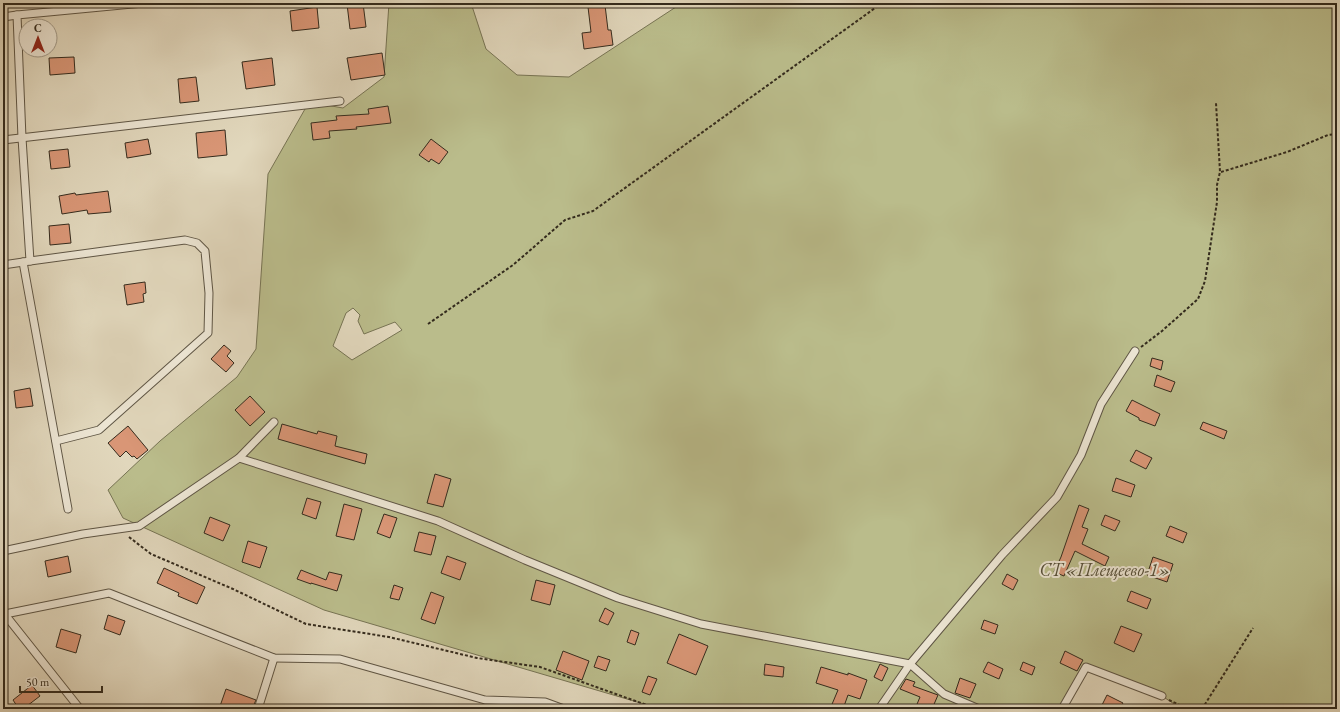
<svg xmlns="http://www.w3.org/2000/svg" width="1340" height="712" font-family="'EB Garamond',serif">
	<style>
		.green { fill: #babc8b; stroke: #777454; fill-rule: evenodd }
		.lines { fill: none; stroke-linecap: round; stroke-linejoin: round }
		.stream { stroke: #707f7b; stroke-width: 3.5 }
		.building { fill: #d99676; stroke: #342b1d }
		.lane-casing { stroke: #5f5645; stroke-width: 9 }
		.path { stroke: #342b1d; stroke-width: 2; stroke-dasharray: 3 2; stroke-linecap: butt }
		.lane { stroke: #ece5d3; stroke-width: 7 }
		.labels { text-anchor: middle; stroke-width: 4; stroke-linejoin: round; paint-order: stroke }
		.park-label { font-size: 18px; font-style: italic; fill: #564f38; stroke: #ece5d3 }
	</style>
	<rect width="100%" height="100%" fill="#e1d7bc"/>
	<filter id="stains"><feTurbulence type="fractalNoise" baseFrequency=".005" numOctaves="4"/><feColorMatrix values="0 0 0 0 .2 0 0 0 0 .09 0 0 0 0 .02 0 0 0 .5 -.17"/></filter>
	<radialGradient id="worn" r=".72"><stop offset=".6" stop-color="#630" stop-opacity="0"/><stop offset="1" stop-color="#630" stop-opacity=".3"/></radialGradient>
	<path class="green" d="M 389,3 L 471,3 L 486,49 L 517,75 L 569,77 L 682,3 L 1337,3 L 1337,709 L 1182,709 L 1162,696 L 1086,667 L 1062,709 L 661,709 L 324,610 L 123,518 L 108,490 L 160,441 L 237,377 L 256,349 L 268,174 L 309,102 L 343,108 L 384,77 ZM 353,308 L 360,315 L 358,321 L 364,334 L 395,322 L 402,330 L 352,360 L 333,346 L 346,313 Z"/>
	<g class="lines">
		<polyline class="stream" points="3,3 5,3"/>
	</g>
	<g class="building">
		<polygon points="352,3 363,3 366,27 350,29 347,4"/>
		<polygon points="605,5 608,30 611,30 613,45 584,49 582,33 591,32 588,7"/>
		<polygon points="317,7 319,28 292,31 290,11"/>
		<polygon points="382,53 385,75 351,80 347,58"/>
		<polygon points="74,57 75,73 50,75 49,58"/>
		<polygon points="272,58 275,85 246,89 242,62"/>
		<polygon points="196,77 199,101 180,103 178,79"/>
		<polygon points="388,106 391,123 356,127 357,129 329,131 330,138 313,140 311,123 337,120 336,116 369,114 368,109"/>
		<polygon points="225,130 227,155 198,158 196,133"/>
		<polygon points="148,139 151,154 127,158 125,143"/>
		<polygon points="431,139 448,152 439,164 431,159 429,162 419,155"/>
		<polygon points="68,149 70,167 51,169 49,151"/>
		<polygon points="108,191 111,212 88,214 87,210 62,214 59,196 75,193 76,195"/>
		<polygon points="69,224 71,243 50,245 49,226"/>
		<polygon points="145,282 146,293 143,294 144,302 127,305 124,285"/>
		<polygon points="224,345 231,351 227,356 234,363 226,372 211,359"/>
		<polygon points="1152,358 1163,361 1161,370 1150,366"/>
		<polygon points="1157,375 1175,382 1171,392 1154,386"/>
		<polygon points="30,388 33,406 16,408 14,391"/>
		<polygon points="250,396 265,412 250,426 235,410"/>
		<polygon points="1132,400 1160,414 1155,426 1139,420 1139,418 1126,411"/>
		<polygon points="1203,422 1227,431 1224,439 1200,429"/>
		<polygon points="282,424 317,434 318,431 337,436 335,446 367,454 365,464 278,439"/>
		<polygon points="128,426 148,450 137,459 134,456 132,457 126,451 120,457 108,443"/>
		<polygon points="1136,450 1152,458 1146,469 1130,461"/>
		<polygon points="435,474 451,479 443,507 427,503"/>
		<polygon points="1116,478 1135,485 1131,497 1112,491"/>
		<polygon points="307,498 321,502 316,519 302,514"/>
		<polygon points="344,504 362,509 354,540 336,536"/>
		<polygon points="1079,505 1089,509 1082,527 1088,529 1082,544 1109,557 1105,566 1075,551 1064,576 1054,572 1061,557"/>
		<polygon points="384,514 397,518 390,538 377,533"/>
		<polygon points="1105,515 1120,521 1115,531 1101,525"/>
		<polygon points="210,517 230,525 223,541 204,533"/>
		<polygon points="1170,526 1187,533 1183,543 1166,536"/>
		<polygon points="419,532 436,536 431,555 414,551"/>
		<polygon points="248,541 267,547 260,568 242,562"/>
		<polygon points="68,556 71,572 48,577 45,561"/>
		<polygon points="447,556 466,563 460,580 441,573"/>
		<polygon points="1153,557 1173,564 1167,582 1147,575"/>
		<polygon points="164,568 205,587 197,604 178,596 179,593 157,583"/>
		<polygon points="301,570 326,580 329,572 342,575 337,591 311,583 311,584 297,579"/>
		<polygon points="1007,574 1018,580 1013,590 1002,584"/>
		<polygon points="536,580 555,585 550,605 531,600"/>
		<polygon points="394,585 403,588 399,600 390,598"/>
		<polygon points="1131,591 1151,599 1147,609 1127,601"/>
		<polygon points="431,592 444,597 435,624 421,619"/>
		<polygon points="605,608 614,613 608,625 599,621"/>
		<polygon points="108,615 125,621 120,635 104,629"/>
		<polygon points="984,620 998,625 995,634 981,629"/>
		<polygon points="1121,626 1142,634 1134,652 1114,643"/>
		<polygon points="61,629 81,635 76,653 56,647"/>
		<polygon points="631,630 639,633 635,645 627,642"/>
		<polygon points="679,634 708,646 696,675 667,663"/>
		<polygon points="563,651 589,661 582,680 556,670"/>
		<polygon points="1065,651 1083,660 1077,671 1060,663"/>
		<polygon points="598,656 610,660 606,671 594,667"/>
		<polygon points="988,662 1003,669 999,679 983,672"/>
		<polygon points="1023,662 1035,667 1032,675 1020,670"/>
		<polygon points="765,664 784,667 783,677 764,675"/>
		<polygon points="880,664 888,668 882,681 874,677"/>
		<polygon points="821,667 848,675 848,673 867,680 860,699 848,695 843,709 830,709 838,690 816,683"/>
		<polygon points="648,676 657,679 650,695 642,692"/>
		<polygon points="960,678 976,684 970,698 955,693"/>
		<polygon points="906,679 915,682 913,686 938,695 932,709 915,709 920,697 900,689"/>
		<polygon points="32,685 40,696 23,709 19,709 13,700"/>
		<polygon points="226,689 256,700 252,709 219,709"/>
		<polygon points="1107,695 1123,703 1119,709 1110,709 1102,705"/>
	</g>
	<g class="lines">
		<g class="lane-casing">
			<g id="lane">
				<polyline points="3,17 17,15"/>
				<polyline points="3,140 340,101"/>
				<polyline points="30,261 185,240 197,243 205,251 209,293 208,333 99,430 56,441"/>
				<polyline points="23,262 68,509"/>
				<polyline points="3,265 30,261 22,138 17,15 143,3"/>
				<polyline points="239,458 438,521 525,560 618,598 701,624 910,664 944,694 979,709"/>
				<polyline points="3,551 83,534 139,526 239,458 274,422"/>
				<polyline points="3,612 80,709"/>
				<polyline points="5,614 109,593 274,658 340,659 485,700 545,702 564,709"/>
				<polyline points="258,709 274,658"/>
				<polyline points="879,709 910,664 1002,555 1057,497 1081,455 1101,404 1135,351"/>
				<polyline points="1062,709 1086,667 1162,696"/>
			</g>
		</g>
		<g class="path">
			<polyline points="1221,172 1287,152 1328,135 1337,134"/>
			<polyline points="428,324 513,265 565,220 593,211 882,3"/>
			<polyline points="1141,347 1162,331 1198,299 1205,281 1217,202 1217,185 1220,172 1216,103"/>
			<polyline points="129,537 151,554 233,589 306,624 389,637 477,658 540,667 658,709"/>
			<polyline points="1169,700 1188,709"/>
			<polyline points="1202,709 1253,628"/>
		</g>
		<use href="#lane" class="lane"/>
	</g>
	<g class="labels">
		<g class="park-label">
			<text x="1105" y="576">СТ «Плещеево-1»</text>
		</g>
	</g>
	<rect width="1340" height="712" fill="none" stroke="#e1d7bc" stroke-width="16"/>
	<rect x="4" y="4" width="1332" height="704" fill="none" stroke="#342b1d" stroke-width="2"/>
	<rect x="8" y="8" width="1324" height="696" fill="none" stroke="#342b1d"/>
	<g transform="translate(38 38)"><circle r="19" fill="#ece5d3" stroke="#a29b8a"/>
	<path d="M0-3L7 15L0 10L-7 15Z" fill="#8f2418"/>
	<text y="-6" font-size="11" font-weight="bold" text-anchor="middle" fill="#342b1d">С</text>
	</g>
	<path d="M20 686v6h82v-6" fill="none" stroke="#342b1d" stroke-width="2"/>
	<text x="26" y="686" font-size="12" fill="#342b1d" stroke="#ece5d3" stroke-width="3" paint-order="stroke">50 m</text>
	<rect width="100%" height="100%" filter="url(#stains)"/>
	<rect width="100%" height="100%" fill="url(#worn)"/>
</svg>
